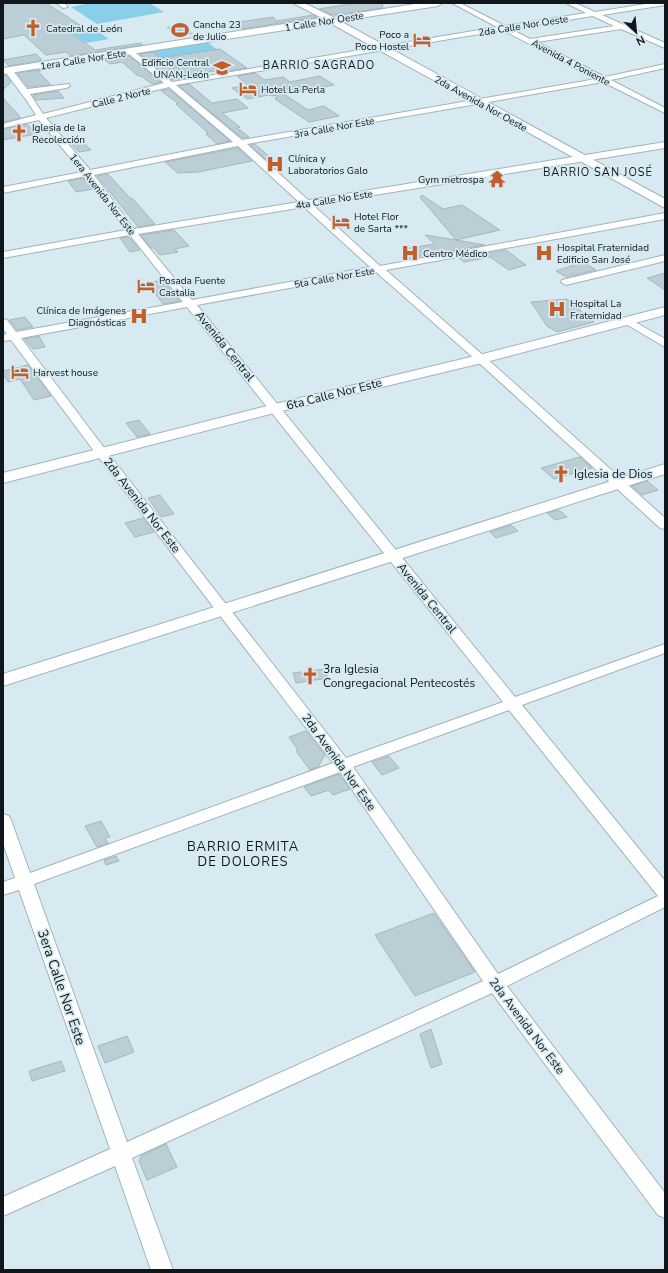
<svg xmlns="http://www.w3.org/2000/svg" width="668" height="1273" font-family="'Nunito Sans',sans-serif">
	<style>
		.green { fill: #89cfe9 }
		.building { fill: #bbcdd5; stroke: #a5b7be }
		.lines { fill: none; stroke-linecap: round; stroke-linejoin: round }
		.minor-casing { stroke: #a1b3ba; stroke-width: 2 }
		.tertiary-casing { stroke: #a1b3ba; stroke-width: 2 }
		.minor { fill: #fff; fill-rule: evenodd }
		.tertiary { fill: #fff; fill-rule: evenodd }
		.labels { text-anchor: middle; stroke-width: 3.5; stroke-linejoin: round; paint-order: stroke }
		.far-street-label { font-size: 10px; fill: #101619; stroke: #d7eaf2 }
		.far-poi-label { font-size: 10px; fill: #101619; stroke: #d7eaf2; text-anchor: start }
		.far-neighbourhood-label { font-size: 11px; letter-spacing: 1px; fill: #101619; stroke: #d7eaf2 }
		.street-label { font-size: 12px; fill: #101619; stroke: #d7eaf2 }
		.poi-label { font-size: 12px; fill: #101619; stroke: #d7eaf2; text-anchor: start }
		.neighbourhood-label { font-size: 13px; letter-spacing: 1px; fill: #101619; stroke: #d7eaf2 }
		.near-street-label { font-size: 14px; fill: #101619; stroke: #d7eaf2 }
	</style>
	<rect width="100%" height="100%" fill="#d7eaf2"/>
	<g class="green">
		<polygon points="90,3 149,3 164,12 97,24 71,7"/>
		<polygon points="181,25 193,34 178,36 166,27"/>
		<polygon points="92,28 109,39 86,43 70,32"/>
		<polygon points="207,42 218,50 147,60 139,53"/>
	</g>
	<g class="building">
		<polygon points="3,3 46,3 80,25 63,28 95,50 141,43 143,45 71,56 66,52 46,55 24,35 3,39"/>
		<polygon points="355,3 382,3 383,8 333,15 319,9"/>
		<polygon points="313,15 317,17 243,29 236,24 241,23 240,22 273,17 277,21"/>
		<polygon points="220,49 247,68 229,71 227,69 190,75 193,77 172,80 140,54 153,52 160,58"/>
		<polygon points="36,54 42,60 9,66 3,60"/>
		<polygon points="129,56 161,82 152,84 141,76 138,76 122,62 110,64 105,60"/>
		<polygon points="41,70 42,71 38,71 51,85 28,87 17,73"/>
		<polygon points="255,73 265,80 283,77 290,82 320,76 334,85 284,94 308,110 324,106 339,116 309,122 275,99 278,95 272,96 269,95 247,99 232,88 248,85 237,76"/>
		<polygon points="3,75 6,75 11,82 3,90"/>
		<polygon points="189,84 212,103 237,99 248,108 222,113 240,127 237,128 249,137 242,138 179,86"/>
		<polygon points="169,89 230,141 217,144 206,134 208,133 176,104 178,103 161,91"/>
		<polygon points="58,91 64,98 36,100 33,95"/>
		<polygon points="3,98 16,112 21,118 3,122"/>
		<polygon points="27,124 37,134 3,140 3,129"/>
		<polygon points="79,138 91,150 79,152 67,140"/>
		<polygon points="255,144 271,158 265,159 250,145"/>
		<polygon points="238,148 252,161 198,172 178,173 165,162"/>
		<polygon points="108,174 130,198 132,198 155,224 138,227 97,176"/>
		<polygon points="84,178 93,189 76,192 68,181"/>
		<polygon points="422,195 443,209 462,205 500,230 456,240 485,245 404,259 403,249 435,244 425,235 456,240 420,197"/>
		<polygon points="174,230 189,246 175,249 178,252 160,255 154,248 151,248 141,235"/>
		<polygon points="129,237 140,250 130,252 120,238"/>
		<polygon points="506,250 526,265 509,270 490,257 464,262 459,258"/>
		<polygon points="583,262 596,270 566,277 556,271"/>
		<polygon points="665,273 665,290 647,278"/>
		<polygon points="163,280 179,300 180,301 163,304 147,283"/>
		<polygon points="567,299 594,322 557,332 547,326 531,302"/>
		<polygon points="25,317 33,327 17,330 9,320"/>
		<polygon points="39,336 45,347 33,349 24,339"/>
		<polygon points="28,365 51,396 34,400 20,379 8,382 3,374 3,371"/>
		<polygon points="139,420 150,434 137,437 126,423"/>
		<polygon points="580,457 592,468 554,479 541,468"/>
		<polygon points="647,481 658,490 642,495 632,486"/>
		<polygon points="160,495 174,514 161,517 148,498"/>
		<polygon points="559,510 567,517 555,520 547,513"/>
		<polygon points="143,518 154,532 135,537 125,523"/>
		<polygon points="511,525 518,531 496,538 490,532"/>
		<polygon points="325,669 328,678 296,683 293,673"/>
		<polygon points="306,731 325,755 318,767 310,770 296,751 298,750 289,737"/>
		<polygon points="389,756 399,768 382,775 372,762"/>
		<polygon points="339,774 350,789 333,795 329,790 311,796 304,787"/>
		<polygon points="101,821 110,837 105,838 108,843 97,847 85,826"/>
		<polygon points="116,856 119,861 106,865 104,860"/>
		<polygon points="434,913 475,972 415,996 375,935"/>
		<polygon points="431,1029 442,1064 431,1068 420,1034"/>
		<polygon points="127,1036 134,1052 105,1063 98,1046"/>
		<polygon points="61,1061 65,1071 32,1081 29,1071"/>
		<polygon points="166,1144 177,1167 147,1180 139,1161 141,1156"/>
	</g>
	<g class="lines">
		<g class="minor-casing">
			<g id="minor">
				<polygon points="56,3 64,3 68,7 63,8"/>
				<path d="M 452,3 L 460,3 L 505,26 L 586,13 L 566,3 L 575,3 L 595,12 L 652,3 L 665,3 L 665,5 L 602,15 L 665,43 L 665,48 L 621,29 L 537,42 L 605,77 L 665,64 L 665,68 L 611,80 L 665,108 L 665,113 L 603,82 L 247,144 L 308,200 L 665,142 L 665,148 L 313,205 L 380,266 L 665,213 L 665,219 L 386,270 L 485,357 L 665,518 L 665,529 L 660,528 L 477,361 L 376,272 L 197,305 L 515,697 L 665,644 L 665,653 L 522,705 L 665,881 L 665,907 L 507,986 L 665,1193 L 665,1218 L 658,1215 L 492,993 L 132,1158 L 173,1270 L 151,1270 L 115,1166 L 3,1216 L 3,1197 L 110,1149 L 19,890 L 3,895 L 3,882 L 15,878 L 3,843 L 3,814 L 9,816 L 11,820 L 30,873 L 333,763 L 100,459 L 11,340 L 3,341 L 3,335 L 7,334 L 3,329 L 3,319 L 7,320 L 16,332 L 183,302 L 130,235 L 3,258 L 3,252 L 126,230 L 86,176 L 3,193 L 3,187 L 82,172 L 39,120 L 3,128 L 3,124 L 36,115 L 27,101 L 4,70 L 8,68 L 11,68 L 27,89 L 69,84 L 70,86 L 66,88 L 30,94 L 43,114 L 164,83 L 129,54 L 129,50 L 132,50 L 172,82 L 497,27 ZM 593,16 L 614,26 L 530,39 L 511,29 ZM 503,30 L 596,79 L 242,140 L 176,85 ZM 169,87 L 233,142 L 90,170 L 46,118 ZM 238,146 L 299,202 L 134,229 L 94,175 ZM 304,207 L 370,267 L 192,300 L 138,234 ZM 187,307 L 503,702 L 346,758 L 108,453 L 21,338 ZM 509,710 L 658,896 L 498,974 L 353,767 ZM 340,772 L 483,981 L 127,1142 L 34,884 Z"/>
				<polygon points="665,255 665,261 566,285 561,282 562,280"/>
				<polygon points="628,318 665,339 665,347 624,323 623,321"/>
			</g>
		</g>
		<g class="tertiary-casing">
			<g id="tertiary">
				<polygon points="293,3 304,3 333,17 421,3 442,3 438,6 340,21 665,199 665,208 330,23 3,74 3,68 322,18"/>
				<polygon points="665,307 665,315 486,362 278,412 3,483 3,473 275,404 479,355"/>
				<polygon points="665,464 665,474 3,686 3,674"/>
			</g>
		</g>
		<use href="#minor" class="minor"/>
		<use href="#tertiary" class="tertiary"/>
	</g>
	<defs>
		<g id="church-bare" transform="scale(1.38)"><path d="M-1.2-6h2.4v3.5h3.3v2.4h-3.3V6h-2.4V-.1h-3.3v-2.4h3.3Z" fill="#c35d2c" stroke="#d7eaf2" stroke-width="2.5" paint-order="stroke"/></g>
		<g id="stadium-bare" transform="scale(1.38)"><path d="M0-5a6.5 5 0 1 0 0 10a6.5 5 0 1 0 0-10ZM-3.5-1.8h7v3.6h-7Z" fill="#c35d2c" stroke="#d7eaf2" stroke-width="2.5" paint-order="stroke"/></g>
		<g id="hotel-bare" transform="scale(1.38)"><path d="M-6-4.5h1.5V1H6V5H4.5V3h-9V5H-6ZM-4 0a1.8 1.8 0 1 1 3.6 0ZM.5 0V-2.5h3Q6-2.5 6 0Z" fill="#c35d2c" stroke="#d7eaf2" stroke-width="2.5" paint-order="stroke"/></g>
		<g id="university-bare" transform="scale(1.38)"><path d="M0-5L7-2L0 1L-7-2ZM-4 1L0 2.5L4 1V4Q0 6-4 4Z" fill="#c35d2c" stroke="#d7eaf2" stroke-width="2.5" paint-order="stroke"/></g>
		<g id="hospital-bare" transform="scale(1.38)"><path d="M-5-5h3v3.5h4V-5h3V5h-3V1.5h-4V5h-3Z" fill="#c35d2c" stroke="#d7eaf2" stroke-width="2.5" paint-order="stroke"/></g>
		<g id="temple-bare" transform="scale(1.38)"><path d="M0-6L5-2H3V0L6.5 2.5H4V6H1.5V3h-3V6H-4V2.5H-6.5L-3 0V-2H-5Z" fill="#c35d2c" stroke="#d7eaf2" stroke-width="2.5" paint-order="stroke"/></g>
	</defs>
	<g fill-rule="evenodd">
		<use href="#church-bare" x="33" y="28"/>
		<use href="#stadium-bare" x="180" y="30"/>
		<use href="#hotel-bare" x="422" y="40"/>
		<use href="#university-bare" x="222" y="68"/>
		<use href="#hotel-bare" x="248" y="89"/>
		<use href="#church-bare" x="19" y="133"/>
		<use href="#hospital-bare" x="275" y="164"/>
		<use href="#temple-bare" x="497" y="179"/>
		<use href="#hotel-bare" x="341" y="222"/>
		<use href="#hospital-bare" x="410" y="253"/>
		<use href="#hospital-bare" x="544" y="253"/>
		<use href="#hotel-bare" x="146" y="286"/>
		<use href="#hospital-bare" x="557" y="309"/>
		<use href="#hospital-bare" x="139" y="316"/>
		<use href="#hotel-bare" x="20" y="372"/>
		<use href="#church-bare" x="561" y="474"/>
		<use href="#church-bare" x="310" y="676"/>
	</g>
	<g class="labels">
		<g class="far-street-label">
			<text transform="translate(324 21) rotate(-9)" y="4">1 Calle Nor Oeste</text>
			<text transform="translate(523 25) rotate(-9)" y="4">2da Calle Nor Oeste</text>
			<text transform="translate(83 59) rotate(-9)" y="4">1era Calle Nor Este</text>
			<text transform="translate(571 62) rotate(28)" y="4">Avenida 4 Poniente</text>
			<text transform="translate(121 97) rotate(-14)" y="4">Calle 2 Norte</text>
			<text transform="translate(481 103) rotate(29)" y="4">2da Avenida Nor Oeste</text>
			<text transform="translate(334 127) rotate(-10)" y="4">3ra Calle Nor Este</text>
			<text transform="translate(103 194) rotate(52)" y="4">1era Avenida Nor Este</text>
			<text transform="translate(334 199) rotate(-9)" y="4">4ta Calle No Este</text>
			<text transform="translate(334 277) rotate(-10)" y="4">5ta Calle Nor Este</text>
		</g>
		<g class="far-poi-label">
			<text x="193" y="28">Cancha 23<tspan x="193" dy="12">de Julio</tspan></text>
			<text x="46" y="32">Catedral de León</text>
			<text x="409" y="38" text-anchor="end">Poco a<tspan x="409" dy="12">Poco Hostel</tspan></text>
			<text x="209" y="66" text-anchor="end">Edificio Central<tspan x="209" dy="12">UNAN-León</tspan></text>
			<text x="261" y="93">Hotel La Perla</text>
			<text x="32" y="131">Iglesia de la<tspan x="32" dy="12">Recolección</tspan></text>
			<text x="288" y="162">Clínica y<tspan x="288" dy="12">Laboratorios Galo</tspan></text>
			<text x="484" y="183" text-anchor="end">Gym metrospa</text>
			<text x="354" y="220">Hotel Flor<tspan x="354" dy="12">de Sarta ***</tspan></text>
			<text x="557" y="251">Hospital Fraternidad<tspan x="557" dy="12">Edificio San José</tspan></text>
			<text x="423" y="257">Centro Médico</text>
			<text x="159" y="284">Posada Fuente<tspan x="159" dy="12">Castalia</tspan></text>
			<text x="570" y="307">Hospital La<tspan x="570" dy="12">Fraternidad</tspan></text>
			<text x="126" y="314" text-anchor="end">Clínica de Imágenes<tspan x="126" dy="12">Diagnósticas</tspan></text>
			<text x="33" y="376">Harvest house</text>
		</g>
		<g class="far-neighbourhood-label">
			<text x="319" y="69">BARRIO SAGRADO</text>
			<text x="598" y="176">BARRIO SAN JOSÉ</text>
		</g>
		<g class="street-label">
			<text transform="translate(225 346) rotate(51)" y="4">Avenida Central</text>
			<text transform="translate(334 394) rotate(-14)" y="4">6ta Calle Nor Este</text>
			<text transform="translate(142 505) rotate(52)" y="4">2da Avenida Nor Este</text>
			<text transform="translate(427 598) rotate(51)" y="4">Avenida Central</text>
			<text transform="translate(339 762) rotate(54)" y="4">2da Avenida Nor Este</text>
			<text transform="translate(527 1026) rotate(53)" y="4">2da Avenida Nor Este</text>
		</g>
		<g class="poi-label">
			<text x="574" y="478">Iglesia de Dios</text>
			<text x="323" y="673">3ra Iglesia<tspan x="323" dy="14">Congregacional Pentecostés</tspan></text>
		</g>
		<g class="neighbourhood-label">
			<text x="243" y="851">BARRIO ERMITA<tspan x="243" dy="15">DE DOLORES</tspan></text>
		</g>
		<g class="near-street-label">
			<text transform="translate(62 987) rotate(71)" y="5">3era Calle Nor Este</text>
		</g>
	</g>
	<rect width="668" height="1273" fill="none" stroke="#101619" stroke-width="8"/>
	<g transform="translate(636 32) rotate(153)" stroke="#d7eaf2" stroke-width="3" paint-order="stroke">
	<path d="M0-3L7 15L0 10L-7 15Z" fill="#101619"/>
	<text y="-6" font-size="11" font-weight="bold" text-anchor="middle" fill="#101619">N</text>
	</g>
</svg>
